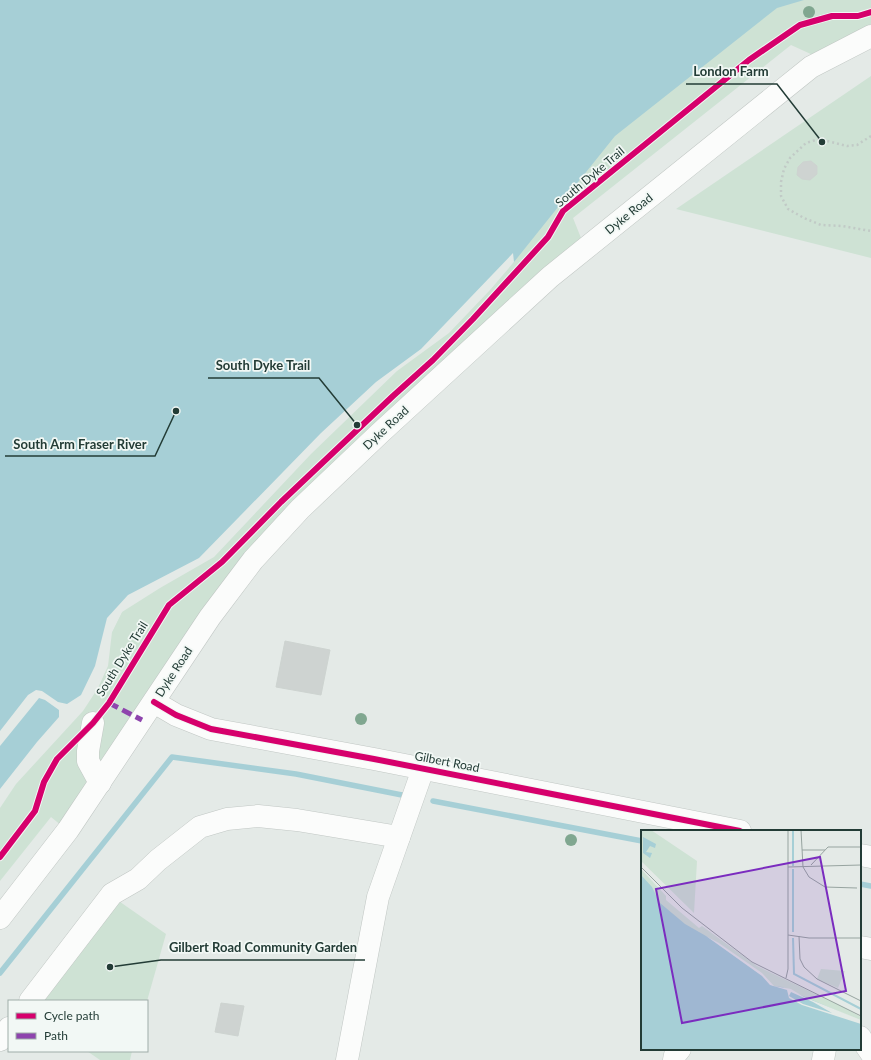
<svg xmlns="http://www.w3.org/2000/svg" width="871" height="1060" font-family="Lato,sans-serif">
	<style>
		.green { fill: #cee2d4 }
		.water { fill: #a6cfd6 }
		.pier { fill: #e4eae7 }
		.lines { fill: none; stroke-linecap: round; stroke-linejoin: round }
		.stream { stroke: #a6cfd6; stroke-width: 5.5 }
		.building { fill: #ced3d1; stroke: #cdd3d0 }
		.minor-casing { stroke: #c1c7c4; stroke-width: 23 }
		.path { stroke: #c1cac6; stroke-width: 2.5; stroke-dasharray: 2 3; stroke-linecap: butt }
		.minor { stroke: #fbfcfb; stroke-width: 22 }
		.quiet { stroke: #8e44ad; stroke-width: 5; stroke-dasharray: 10 5; stroke-linecap: butt }
		.cycleway-casing { stroke: #f2f8f5; stroke-width: 8 }
		.cycleway { stroke: #d6006c; stroke-width: 6 }
		.tree { fill: #80a790 }
		.labels { text-anchor: middle; stroke-width: 3.5; stroke-linejoin: round; paint-order: stroke }
		.street-label { font-size: 12px; fill: #233c36; stroke: #f2f8f5 }
		.inset-river { fill: none; stroke: #a6cfd6; stroke-width: 2 }
		.inset-road { fill: none; stroke: #97a4a0; stroke-width: 1 }
		.view { fill: #7b2cbf; fill-opacity: 0.15; stroke: #7b2cbf; stroke-width: 2 }
		.inset-edge { fill: none; stroke: #233c36; stroke-width: 2 }
		.leader { fill: none; stroke: #233c36; stroke-width: 1.5 }
		.callout-dot { fill: #233c36; stroke: #f2f8f5; stroke-width: 1.5 }
		.callout-label { font-size: 13px; text-anchor: middle; font-weight: bold; fill: #233c36; stroke: #f2f8f5; stroke-width: 3.5; stroke-linejoin: round; paint-order: stroke }
	</style>
	<rect width="100%" height="100%" fill="#e4eae7"/>
	<g class="green">
		<polygon points="422,0 871,0 871,24 813,55 791,45 573,218 583,243 307,488 62,826 51,817 0,881 0,806 14,782 81,695"/>
		<polygon points="871,76 871,258 676,209"/>
		<polygon points="113,897 166,934 147,1001 42,1001"/>
		<polygon points="87,1051 132,1051 130,1060 100,1060"/>
	</g>
	<polygon class="water" points="0,0 804,0 777,8 615,136 514,262 447,331 396,370 309,453 211,557 121,610 110,632 106,666 14,782 0,806"/>
	<polygon class="pier" points="513,253 514,262 490,290 449,333 397,371 311,454 214,557 160,588 122,612 112,632 108,666 98,688 83,711 16,784 0,808 0,789 37,742 59,717 59,710 45,700 39,698 0,746 0,731 28,695 36,690 42,691 58,702 67,704 81,695 95,666 107,618 128,595 199,558 321,433 376,382 421,349"/>
	<g class="lines">
		<g class="stream">
			<polyline points="433,801 642,841"/>
			<polyline points="860,884 871,886"/>
			<polyline points="0,973 172,757 296,774 402,795"/>
		</g>
	</g>
	<g class="building">
		<polygon points="811,161 817,166 817,174 810,180 802,179 797,175 798,167 803,162"/>
		<polygon points="285,641 330,650 321,695 276,687"/>
		<polygon points="221,1003 244,1006 238,1036 215,1032"/>
	</g>
	<g class="lines">
		<g class="minor-casing">
			<g id="minor">
				<polyline points="154,702 176,715 211,729 374,759 740,831"/>
				<polyline points="93,723 88,751 88,761 100,783"/>
				<polyline points="860,855 871,857"/>
				<polyline points="0,918 68,830 210,617 253,560 300,509 380,433 550,277 811,67 871,36"/>
				<polyline points="860,947 871,949"/>
				<polyline points="30,1001 112,894 138,879 158,860 200,827 227,819 258,816 297,820 399,837"/>
				<polyline points="860,1037 871,1053"/>
				<polyline points="0,1040 9,1028"/>
				<polyline points="347,1060 378,897 423,769"/>
				<polyline points="674,1060 675,1055 680,1049"/>
				<polyline points="823,1060 825,1049"/>
			</g>
		</g>
		<polyline class="path" points="871,136 857,145 847,146 819,139 806,143 790,158 784,169 781,182 781,196 788,209 804,218 821,225 842,226 871,231"/>
		<use href="#minor" class="minor"/>
		<polyline class="quiet" points="109,703 142,720"/>
		<g class="cycleway-casing">
			<g id="cycleway">
				<polyline points="154,702 176,715 211,729 374,759 740,831"/>
				<polyline points="0,857 35,811 44,782 57,759 93,723 109,703 169,605 222,562 281,502 393,396 433,360 473,319 548,237 563,211 749,60 800,25 832,16 858,16 871,12"/>
			</g>
		</g>
		<use href="#cycleway" class="cycleway"/>
	</g>
	<g class="tree">
		<circle cx="809" cy="12" r="6"/>
		<circle cx="361" cy="719" r="6"/>
		<circle cx="571" cy="840" r="6"/>
	</g>
	<g class="labels">
		<g class="street-label">
			<text transform="translate(590 177) rotate(-40)" y="4">South Dyke Trail</text>
			<text transform="translate(629 214) rotate(-39)" y="4">Dyke Road</text>
			<text transform="translate(386 428) rotate(-43)" y="4">Dyke Road</text>
			<text transform="translate(122 659) rotate(-58)" y="4">South Dyke Trail</text>
			<text transform="translate(174 672) rotate(-57)" y="4">Dyke Road</text>
			<text transform="translate(447 762) rotate(11)" y="4">Gilbert Road</text>
		</g>
	</g>
	<g transform="translate(641 830)">
		<rect width="220" height="220" fill="#e4eae7"/>
		<path d="M 0,0 L 10,0 L 56,31 L 53,83 L 0,31 ZM 0,39 L 25,66 L 25,70 L 58,98 L 61,96 L 116,136 L 204,178 L 220,187 L 220,191 L 148,162 L 0,111 ZM 180,139 L 204,141 L 197,158 L 176,149 Z" fill="#cee2d4"/>
		<path d="M 2,7 L 15,14 L 14,18 L 9,16 L 5,22 L 11,23 L 9,28 L 2,23 ZM 0,45 L 11,57 L 19,73 L 44,94 L 79,114 L 121,144 L 132,156 L 141,157 L 220,191 L 220,220 L 0,220 Z" fill="#a6cfd6"/>
		<path d="M 65,106 L 78,113 L 121,143 L 133,156 L 150,159 L 163,167 L 220,190 L 220,194 L 161,175 L 148,168 L 146,160 L 129,155 L 121,146 ZM 150,162 L 172,172 L 191,183 L 162,174 L 148,166 Z" fill="#e4eae7" fill-rule="evenodd"/>
		<path class="inset-river" d="M 152,0 L 152,36M 152,39 L 152,102M 152,108 L 153,144 L 220,179"/>
		<path class="inset-road" d="M 160,0 L 162,37 L 168,47 L 184,57 L 216,58M 161,20 L 184,20M 170,35 L 187,17 L 220,17M 0,37 L 41,78 L 111,132 L 220,186M 147,37 L 220,35M 147,105 L 168,108 L 220,108M 158,106 L 159,129 L 163,137 L 176,149 L 220,171M 145,148 L 147,139 L 147,0"/>
		<path class="view" d="M 179,27 L 205,161 L 41,193 L 15,59 Z"/>
		<rect width="220" height="220" class="inset-edge"/>
	</g>
	<path class="leader" d="M822 142L777 84H686M357 425L319 378H208M176 411L155 456H5M110 967L161 960H365"/>
	<g class="callout-dot">
		<circle cx="822" cy="142" r="4"/>
		<circle cx="357" cy="425" r="4"/>
		<circle cx="176" cy="411" r="4"/>
		<circle cx="110" cy="967" r="4"/>
	</g>
	<g class="callout-label">
		<text x="731" y="76">London Farm</text>
		<text x="263" y="370">South Dyke Trail</text>
		<text x="80" y="449">South Arm Fraser River</text>
		<text x="263" y="952">Gilbert Road Community Garden</text>
	</g>
	<rect x="8" y="1000" width="140" height="52" fill="#f2f8f5" stroke="#9fada9"/>
	<rect x="16" y="1013" width="20" height="6" fill="#d6006c" stroke="#9fada9"/>
	<text x="44" y="1020" font-size="12" fill="#233c36">Cycle path</text>
	<rect x="16" y="1033" width="20" height="6" fill="#8e44ad" stroke="#9fada9"/>
	<text x="44" y="1040" font-size="12" fill="#233c36">Path</text>
</svg>
